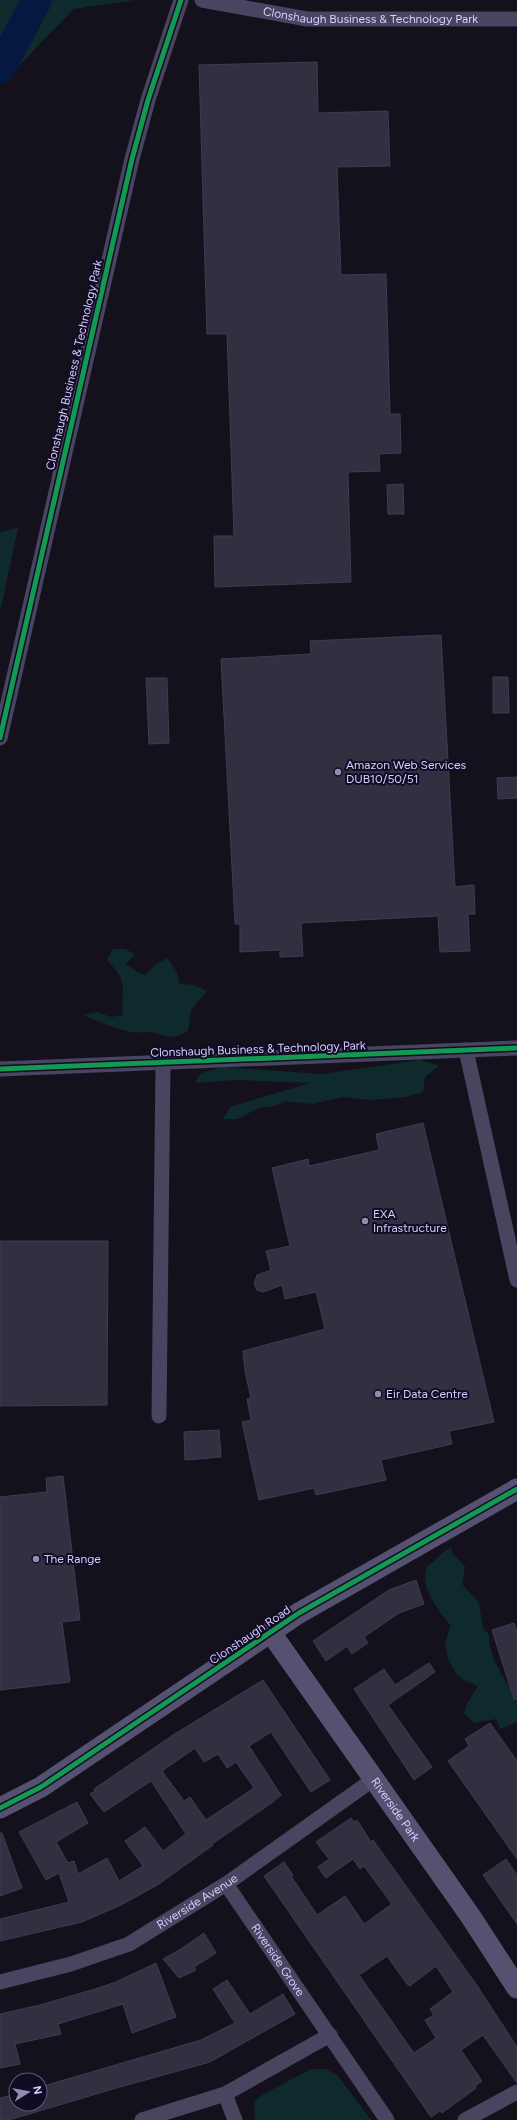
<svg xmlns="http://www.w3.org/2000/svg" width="517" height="2120" font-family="Figtree,sans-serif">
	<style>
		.green { fill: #0f2a2c }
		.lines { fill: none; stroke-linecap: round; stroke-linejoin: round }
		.river { stroke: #051840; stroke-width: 30 }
		.building { fill: #322f40; stroke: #413a52; fill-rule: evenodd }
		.street { stroke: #47455f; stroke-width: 15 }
		.secondary { stroke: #555271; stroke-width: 21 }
		.cycleway-casing { stroke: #110b23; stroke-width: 8 }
		.cycleway { stroke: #139951; stroke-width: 5 }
		.poi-dot { fill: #928cb0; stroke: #110b23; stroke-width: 1.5 }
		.labels { text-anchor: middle; stroke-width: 4; stroke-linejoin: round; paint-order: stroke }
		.street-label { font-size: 12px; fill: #d6ceff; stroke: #110b23 }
		.poi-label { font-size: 12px; fill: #d6ceff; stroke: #110b23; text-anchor: start }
	</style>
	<rect width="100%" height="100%" fill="#14111d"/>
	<g class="green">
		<polygon points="0,0 135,0 74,9 0,85"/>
		<polygon points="18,528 0,611 0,532"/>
		<path d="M 113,949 L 125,949 L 135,954 L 126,964 L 136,971 L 145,975 L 155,965 L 167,958 L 177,972 L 180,984 L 194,985 L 207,991 L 191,1010 L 188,1031 C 171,1041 167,1035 150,1032 C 144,1032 137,1033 131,1032 C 115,1029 99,1022 84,1015 L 97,1012 L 111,1017 L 123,1015 C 120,984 131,986 107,960 Z"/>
		<polygon points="420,1060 439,1066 425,1077 423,1092 405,1097 371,1100 343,1097 312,1104 285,1101 272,1107 261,1107 237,1119 223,1119 230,1107 310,1083 236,1080 195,1083 201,1073 222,1067 322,1074"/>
		<path d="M 452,1547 L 452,1553 L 465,1566 L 462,1584 L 479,1603 L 483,1628 L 489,1635 C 488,1652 502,1677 512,1690 L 517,1688 L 517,1722 L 500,1729 L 496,1719 L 475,1723 L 464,1714 L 467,1704 L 478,1686 L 466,1681 L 456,1674 L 448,1659 L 445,1642 L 451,1626 C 438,1610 419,1587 427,1566 C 438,1560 441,1551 452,1547 Z"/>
		<polygon points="311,2069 326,2069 338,2076 371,2120 255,2120 254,2102 262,2095"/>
	</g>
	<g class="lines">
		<polyline class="river" points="0,69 37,0"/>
	</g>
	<g class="building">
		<polygon points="317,62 318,113 388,111 390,166 337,167 341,275 386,274 390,414 400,414 401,453 379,454 380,471 348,472 351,582 215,587 214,536 234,536 227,334 207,334 199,65"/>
		<polygon points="403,484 404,514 388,514 387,485"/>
		<polygon points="441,635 455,887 474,885 475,914 468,914 470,951 440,952 438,916 301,923 303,956 280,957 280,950 240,952 240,924 235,924 221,659 311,654 310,641"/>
		<polygon points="493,677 508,677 509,713 493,713"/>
		<polygon points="146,678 167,678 169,743 149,744"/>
		<polygon points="517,777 517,798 498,799 497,778"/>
		<polygon points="423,1123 494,1422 449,1431 452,1444 381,1460 386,1480 316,1495 314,1488 259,1500 242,1422 251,1420 247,1399 251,1398 245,1371 243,1351 325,1329 316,1292 285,1299 282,1285 263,1292 257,1290 254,1284 257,1275 271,1270 266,1251 290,1246 272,1168 308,1159 309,1166 379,1150 376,1134"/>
		<polygon points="0,1241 108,1241 107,1405 0,1406"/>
		<polygon points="219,1430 221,1457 185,1460 184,1432"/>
		<polygon points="63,1476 80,1620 62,1622 70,1682 0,1690 0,1497 47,1492 46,1478"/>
		<polygon points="416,1580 424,1604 399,1613 364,1637 368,1643 352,1654 347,1646 326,1661 313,1641 389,1590"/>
		<polygon points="514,1623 517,1632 517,1699 514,1699 492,1630"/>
		<polygon points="429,1663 435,1672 388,1705 432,1767 414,1780 354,1689 384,1669 395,1685"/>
		<path d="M 263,1680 L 330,1780 L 311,1792 L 271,1732 L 249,1746 L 281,1795 L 273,1802 L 212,1844 L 213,1845 L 159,1884 L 121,1905 L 82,1922 L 0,1941 L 0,1919 L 69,1902 L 59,1873 L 46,1880 L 19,1832 L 77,1802 L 88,1823 L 56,1842 L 68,1863 L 74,1861 L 78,1874 L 107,1858 L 119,1881 L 143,1866 L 125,1841 L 145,1827 L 163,1851 L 186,1834 L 151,1781 L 104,1812 L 90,1794 L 95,1791 L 94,1789 L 173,1735 ZM 195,1748 L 204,1762 L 218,1754 L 227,1768 L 236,1762 L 254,1788 L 206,1820 L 190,1797 L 184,1801 L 162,1771 Z"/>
		<polygon points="490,1723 517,1761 517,1859 448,1761 469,1746 465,1739"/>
		<path d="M 351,1818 L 354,1822 L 357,1820 L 371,1842 L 373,1840 L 478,1987 L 517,2047 L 517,2083 L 483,2035 L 461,2050 L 482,2081 L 475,2086 L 476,2088 L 442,2113 L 440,2111 L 431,2117 L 264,1876 L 284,1862 L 293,1875 L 291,1876 L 317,1915 L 345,1896 L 364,1924 L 392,1904 L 364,1866 L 360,1869 L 353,1859 L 326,1878 L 318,1867 L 329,1859 L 316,1842 ZM 387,1956 L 407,1984 L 410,1986 L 436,1966 L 453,1992 L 430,2009 L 434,2015 L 425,2020 L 436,2038 L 414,2053 L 359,1975 Z"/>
		<polygon points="0,1833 2,1833 22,1888 0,1896"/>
		<polygon points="506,1859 517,1875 517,1924 483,1875"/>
		<polygon points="204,1933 216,1953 194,1967 196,1970 179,1978 163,1959 178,1951"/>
		<polygon points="156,1963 176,2017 132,2033 123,2004 58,2024 61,2034 15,2044 20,2064 0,2068 0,2014 40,2005 95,1989 116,1982"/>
		<polygon points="227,1980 250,2014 283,1994 295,2014 210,2062 113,2089 9,2120 0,2120 0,2098 16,2094 16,2104 40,2104 40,2087 201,2040 235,2023 213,1989"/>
	</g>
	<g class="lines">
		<g class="street">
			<path id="s1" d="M 202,0 L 307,19 L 517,19"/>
			<polyline points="0,738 132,159 148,100 181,0"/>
			<polyline points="466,1050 517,1280"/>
			<polyline points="0,1069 517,1048"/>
			<polyline points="159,1416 163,1064"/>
			<path id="s2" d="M 226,1884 L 387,2120"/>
			<path id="s3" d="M 0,1982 L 71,1964 L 129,1944 L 226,1884 L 374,1779"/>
			<polyline points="225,2094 235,2120"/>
			<polyline points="142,2120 225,2094 330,2035"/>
			<polyline points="465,2120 517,2092"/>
		</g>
		<g class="secondary">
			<path id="s4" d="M 271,1633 L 471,1917 L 517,1988"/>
			<polyline points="0,1808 41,1787 299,1613 517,1489"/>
		</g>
		<g class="cycleway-casing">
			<g id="cycleway">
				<polyline points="0,738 132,159 148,100 181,0"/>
				<polyline points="0,1069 517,1048"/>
				<polyline points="0,1808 41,1787 299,1613 517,1489"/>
			</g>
		</g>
		<use href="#cycleway" class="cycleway"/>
	</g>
	<g class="poi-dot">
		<circle cx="338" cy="772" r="4"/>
		<circle cx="365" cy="1221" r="4"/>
		<circle cx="378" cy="1394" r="4"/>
		<circle cx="36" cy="1559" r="4"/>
	</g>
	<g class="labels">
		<g class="street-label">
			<text dy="4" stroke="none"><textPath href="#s1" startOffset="170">Clonshaugh Business &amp; Technology Park</textPath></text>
			<text transform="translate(74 365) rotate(-77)" y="4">Clonshaugh Business &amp; Technology Park</text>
			<text transform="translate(258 1049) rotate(-2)" y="4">Clonshaugh Business &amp; Technology Park</text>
			<text transform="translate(250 1635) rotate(-34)" y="4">Clonshaugh Road</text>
			<text dy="4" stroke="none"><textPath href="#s4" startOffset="216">Riverside Park</textPath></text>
			<text dy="4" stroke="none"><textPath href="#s3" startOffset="215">Riverside Avenue</textPath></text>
			<text dy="4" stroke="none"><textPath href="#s2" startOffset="92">Riverside Grove</textPath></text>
		</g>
		<g class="poi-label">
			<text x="346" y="769">Amazon Web Services<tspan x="346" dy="14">DUB10/50/51</tspan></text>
			<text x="373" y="1218">EXA<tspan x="373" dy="14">Infrastructure</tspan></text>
			<text x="386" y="1398">Eir Data Centre</text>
			<text x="44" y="1563">The Range</text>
		</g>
	</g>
	<g transform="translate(28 2092) rotate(79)"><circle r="19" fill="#110b23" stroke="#60597b"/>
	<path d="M0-3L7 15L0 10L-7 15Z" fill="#928cb0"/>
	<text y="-6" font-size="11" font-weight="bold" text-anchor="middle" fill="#d6ceff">N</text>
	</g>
</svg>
